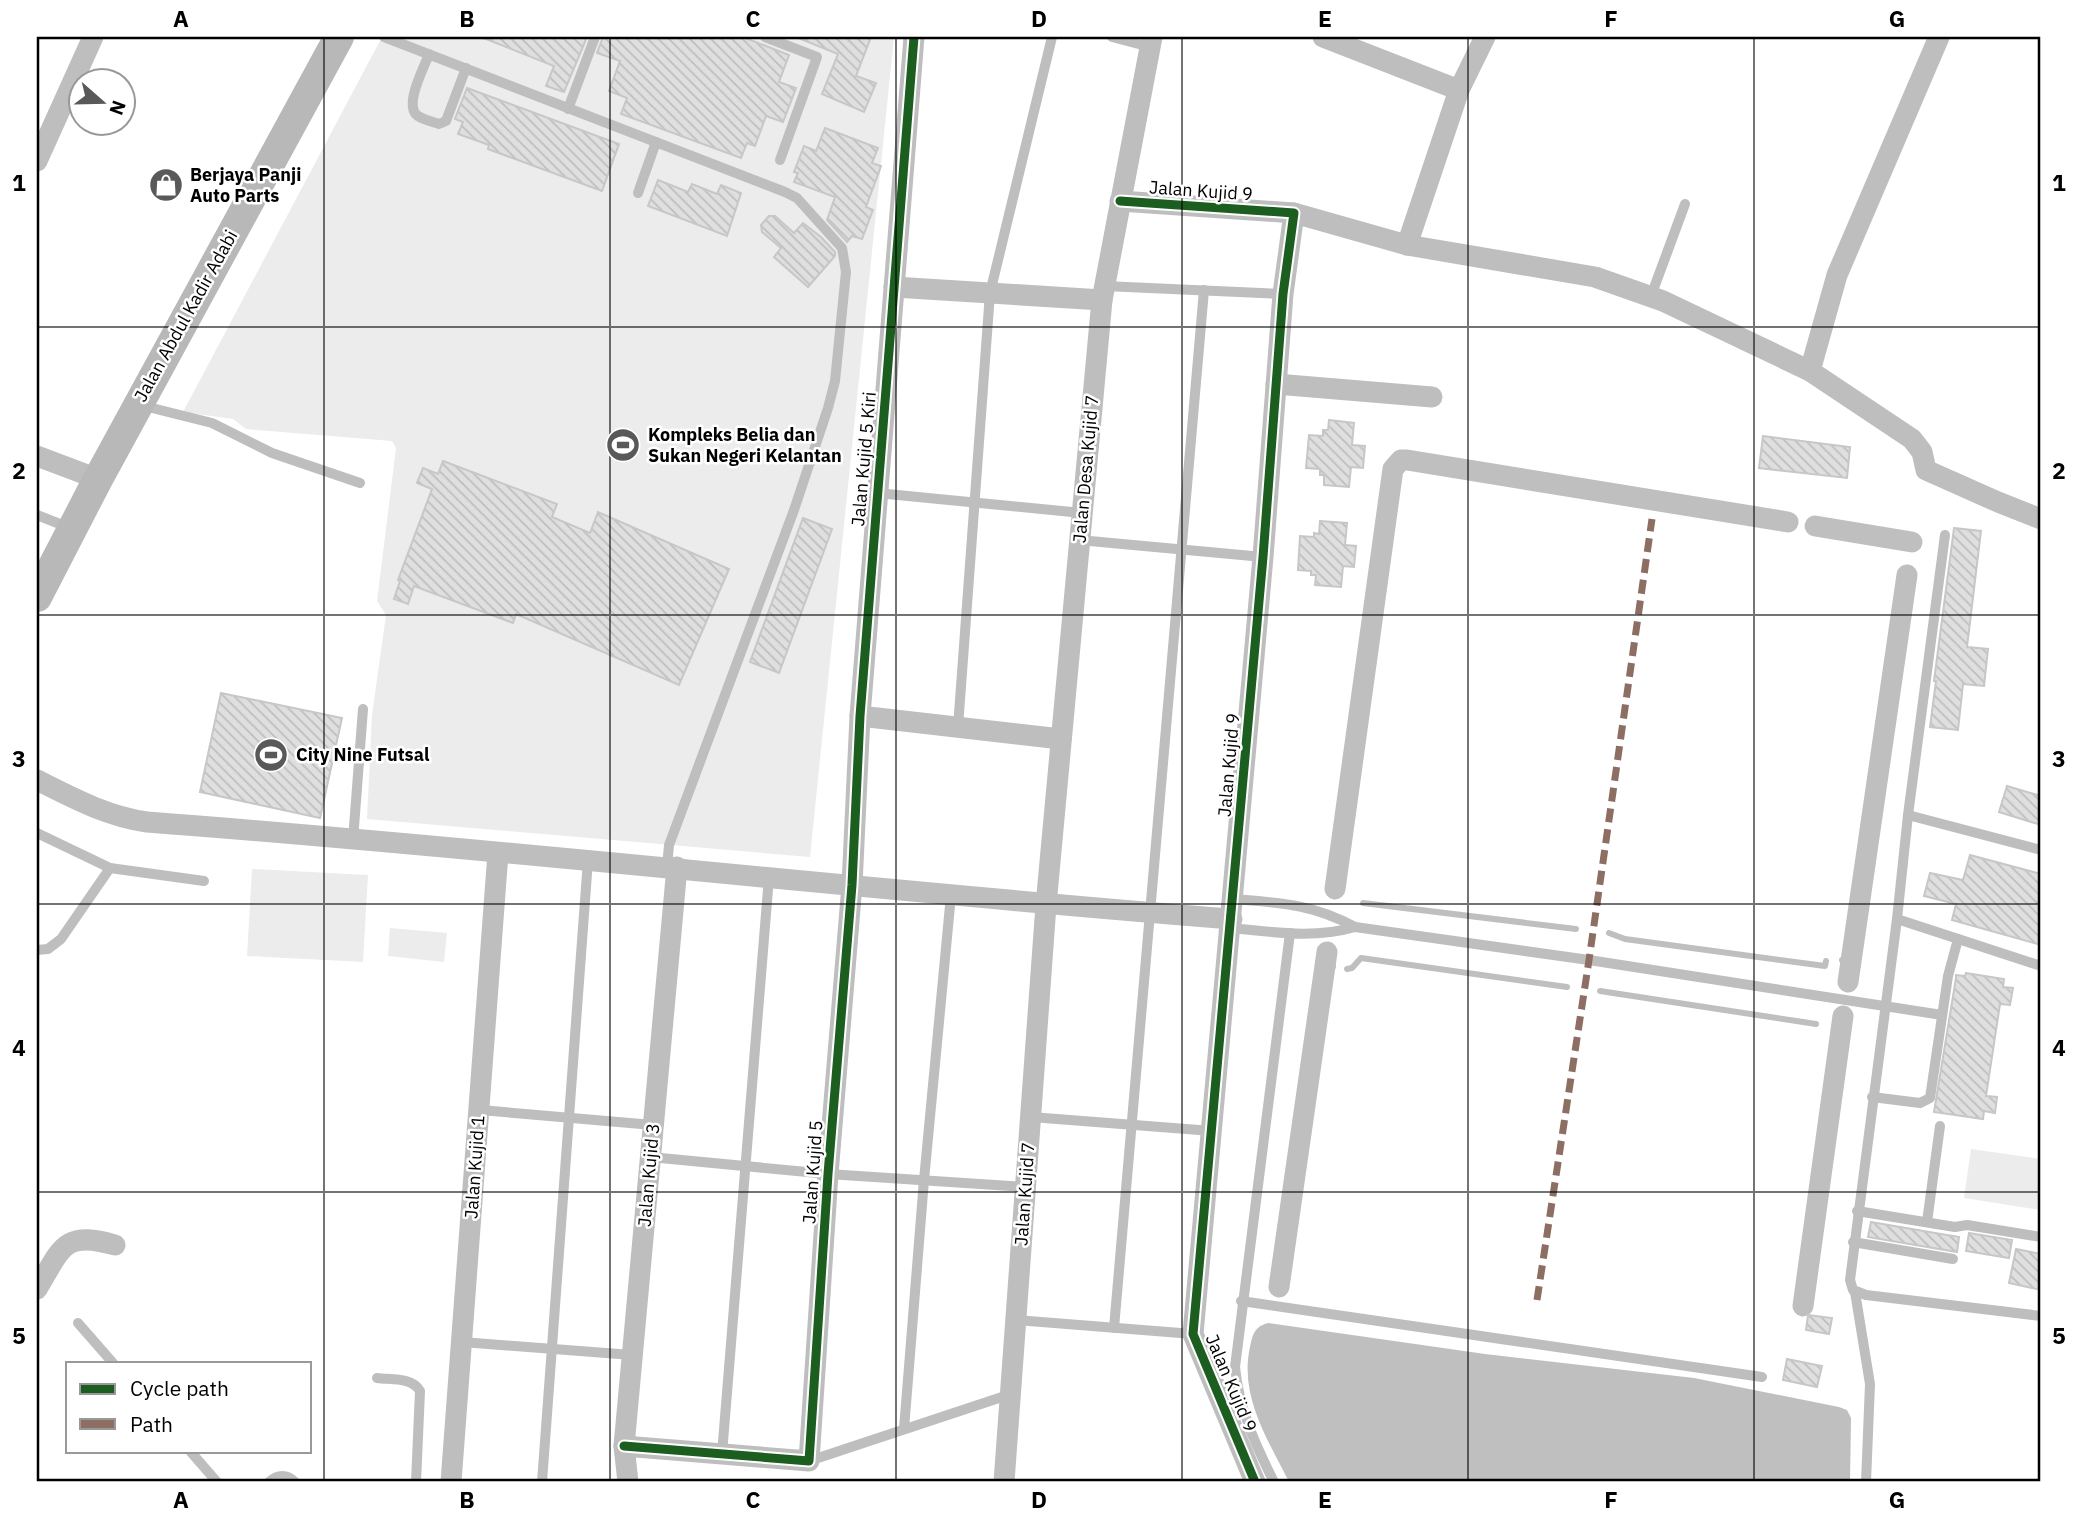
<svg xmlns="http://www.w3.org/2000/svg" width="2078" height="1519" font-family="'IBM Plex Sans',sans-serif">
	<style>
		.pitch { fill: #ececec }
		.water { fill: #bfbfbf }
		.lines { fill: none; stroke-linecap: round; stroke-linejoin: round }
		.stream { stroke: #bfbfbf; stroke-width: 6 }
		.canal { stroke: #bfbfbf; stroke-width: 21 }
		.building { fill: url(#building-back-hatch); stroke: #c7c7c7; stroke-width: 2 }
		.lane { stroke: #bebebe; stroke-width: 10 }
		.street { stroke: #bebebe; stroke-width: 21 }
		.secondary { stroke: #b8b8b8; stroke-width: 30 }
		.quiet { stroke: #8d6e63; stroke-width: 7; stroke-dasharray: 14 7; stroke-linecap: butt }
		.cycleway-casing { stroke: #fff; stroke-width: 13 }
		.cycleway { stroke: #1b5e20; stroke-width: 9 }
		.grid { fill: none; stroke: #000; stroke-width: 2; stroke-opacity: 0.55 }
		.labels { text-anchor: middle; stroke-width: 5; stroke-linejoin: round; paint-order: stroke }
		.poi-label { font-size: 18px; font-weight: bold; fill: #000; stroke: #fff; text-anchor: start }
		.street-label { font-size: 18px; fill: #000; stroke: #fff }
		.neatline { fill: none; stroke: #000; stroke-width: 2.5 }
		.grid-label { font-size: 23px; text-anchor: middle; font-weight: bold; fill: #000 }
	</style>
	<defs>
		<pattern id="building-back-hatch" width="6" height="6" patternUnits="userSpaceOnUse" patternTransform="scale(1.75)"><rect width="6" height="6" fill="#dfdfdf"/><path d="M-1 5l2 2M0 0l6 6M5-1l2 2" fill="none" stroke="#bebebe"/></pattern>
	</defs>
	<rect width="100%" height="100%" fill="#fff"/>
	<g class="pitch">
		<polygon points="382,37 894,37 810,857 367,819 372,715 386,615 377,601 396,448 392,441 246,429 233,419 183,412"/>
		<polygon points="252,869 368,875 363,962 247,956"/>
		<polygon points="390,928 447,933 444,962 388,956"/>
		<polygon points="1971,1149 2041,1159 2041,1210 1964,1198"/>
	</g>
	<path class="water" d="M 1268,1323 L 1485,1354 L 1694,1378 L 1839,1407 L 1847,1410 L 1851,1418 L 1850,1482 L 1289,1482 C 1268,1440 1239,1396 1250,1347 C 1253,1334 1254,1327 1268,1323 Z"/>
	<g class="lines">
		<g class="stream">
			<polyline points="1363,903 1576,929"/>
			<polyline points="1609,933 1625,939 1825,966 1826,961"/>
			<polyline points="1842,960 1851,961"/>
			<polyline points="1325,966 1333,967"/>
			<polyline points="1347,969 1352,968 1361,958 1567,987"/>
			<polyline points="1600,991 1816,1024"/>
		</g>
		<g class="canal">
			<polyline points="1815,526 1912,542"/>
			<polyline points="1335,889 1392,476 1393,469 1401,460 1407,460 1788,522"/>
			<polyline points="1848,982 1907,575"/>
			<polyline points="1279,1287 1327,952"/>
			<polyline points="1803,1306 1843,1016"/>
		</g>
	</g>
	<g class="building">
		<polygon points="481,37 587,37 564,92 546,86 554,66"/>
		<polygon points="603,37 743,37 789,55 779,82 796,88 783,122 766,116 755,146 747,143 741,158 621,114 627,98 609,91 620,61 597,53"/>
		<polygon points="796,37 871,37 856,76 876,83 864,112 822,94 838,54"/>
		<polygon points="467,88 619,144 602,191 488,149 489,145 458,134 463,122 455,119"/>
		<polygon points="825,128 878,148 872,163 881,166 866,207 873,210 862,239 852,236 847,242 827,220 835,197 794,182 798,173 794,172 804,146 816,151"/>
		<polygon points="658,180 688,192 692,184 717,194 721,185 741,193 727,236 648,206"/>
		<polygon points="769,216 775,216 794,233 803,223 821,237 835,252 835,256 808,287 774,257 781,248 762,232 761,225"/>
		<polygon points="1329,420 1354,423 1352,445 1365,446 1363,468 1351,467 1349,487 1324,485 1324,475 1320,475 1320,469 1306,468 1309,435 1323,436 1323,430 1328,430"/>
		<polygon points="1763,436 1850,447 1847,478 1759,468"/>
		<polygon points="443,461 557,504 552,517 590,533 598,512 729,569 679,685 516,614 513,623 414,586 408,604 394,599 400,581 398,580 432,489 417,483 423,468 438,474"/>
		<polygon points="803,518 832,529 779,673 750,662"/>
		<polygon points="1320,521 1347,523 1345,545 1356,546 1354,567 1343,566 1341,587 1315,585 1316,575 1311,575 1311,571 1298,570 1300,536 1314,537 1314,533 1319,534"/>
		<polygon points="1954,528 1981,531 1967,647 1988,649 1984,686 1963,684 1958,730 1930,727 1936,681 1934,681"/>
		<polygon points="221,693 342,718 320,818 200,792"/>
		<polygon points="2007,786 2041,796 2041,825 1999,812"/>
		<polygon points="1970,855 2041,874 2041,945 1952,920 1956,904 1924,896 1930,873 1963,880"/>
		<polygon points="1966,973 2004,979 2003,987 2013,988 2010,1005 2000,1004 1986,1096 1997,1097 1995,1113 1984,1111 1983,1119 1934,1112 1956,978 1956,975 1965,976"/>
		<polygon points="1871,1222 1959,1237 1957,1252 1868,1237"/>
		<polygon points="1969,1233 2012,1240 2009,1258 1966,1251"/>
		<polygon points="2016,1249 2041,1254 2041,1290 2009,1283"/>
		<polygon points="1808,1315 1832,1318 1829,1334 1806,1330"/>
		<polygon points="1787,1359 1822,1366 1817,1387 1783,1380"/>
	</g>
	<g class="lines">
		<g class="lane">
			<polyline points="384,37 785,192 797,198 842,248 846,272 835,381 828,408 794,510 669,845 667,867"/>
			<polyline points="765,37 817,57 780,160"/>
			<polyline points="1112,37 1150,47"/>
			<path d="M 429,54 C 424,68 403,106 418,116 C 424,120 433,122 439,124 L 446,121 L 466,68"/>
			<polyline points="568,109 595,37"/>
			<polyline points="638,193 656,142"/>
			<polyline points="1104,286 1283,294"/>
			<polyline points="1651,296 1685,204"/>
			<polyline points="140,405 212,423 272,453 360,483"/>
			<polyline points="877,493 1082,513"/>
			<polyline points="37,515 70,528"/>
			<polyline points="1079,540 1263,557"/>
			<polyline points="958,727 990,293 1052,37"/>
			<polyline points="1908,815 1945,535"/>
			<polyline points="37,833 110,868 204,881"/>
			<polyline points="353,840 363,709"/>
			<polyline points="2041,850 1908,815 1897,919 1850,1280 1853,1290 1866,1295 2041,1316"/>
			<path d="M 1233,899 C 1281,903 1312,904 1355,927 L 1589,960 L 1942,1015"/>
			<polyline points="1897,919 2041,966"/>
			<path d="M 1231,928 C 1273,932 1314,939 1355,927"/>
			<polyline points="37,950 48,949 61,939 110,868"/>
			<polyline points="1872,1097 1920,1103 1930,1098 1948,976 1958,939"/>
			<polyline points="480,1110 653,1125"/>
			<polyline points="1031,1117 1212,1131"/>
			<polyline points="650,1157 828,1174 1026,1187"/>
			<polyline points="1857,1211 1955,1227 1967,1225 2041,1237"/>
			<polyline points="1927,1222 1940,1126"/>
			<polyline points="1853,1242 1953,1259"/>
			<polyline points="1855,1292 1870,1384 1866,1482"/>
			<polyline points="1241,1301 1762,1377"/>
			<polyline points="1016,1320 1193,1334"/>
			<polyline points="78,1323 113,1363"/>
			<polyline points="1114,1328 1204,290"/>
			<polyline points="462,1342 632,1355"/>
			<path d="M 377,1378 C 391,1380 412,1377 420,1391 L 416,1482"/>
			<polyline points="904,1429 924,1180 951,895"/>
			<polyline points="190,1451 217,1482"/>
			<polyline points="722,1454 769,877"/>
			<polyline points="809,1461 1011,1394"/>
			<path d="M 269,1482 C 278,1474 287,1474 295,1482"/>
			<polyline points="542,1482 588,860"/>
			<path d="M 1274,1482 C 1255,1444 1239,1409 1235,1367 L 1290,933"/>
		</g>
		<g class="street">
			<polyline points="1323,37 1459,90"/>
			<polyline points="37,161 93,37"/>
			<polyline points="1120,201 1294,213 1283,294 1263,557 1193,1334 1255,1482"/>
			<polyline points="1294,213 1407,245 1595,277 1663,301 1810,371 1912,439 1922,452 1926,470 1998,502 2041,519"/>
			<polyline points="1407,245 1459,90 1485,37"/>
			<polyline points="894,287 1102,300"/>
			<polyline points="1810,371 1837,275 1939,37"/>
			<polyline points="1276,384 1432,397"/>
			<polyline points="37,456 98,479"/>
			<polyline points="860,716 1061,739"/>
			<path d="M 37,780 C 73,798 106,816 147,822 C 509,849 870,891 1232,919"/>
			<path d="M 37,1289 C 62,1248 63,1230 115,1245"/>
			<polyline points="624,1446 809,1461 828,1174 852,885 860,716 914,37"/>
			<polyline points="451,1482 498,853"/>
			<polyline points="628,1482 624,1446 677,867"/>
			<polyline points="1004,1482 1046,905 1102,300 1152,37"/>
		</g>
		<polyline class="secondary" points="37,597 98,479 339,37"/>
		<polyline class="quiet" points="1537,1300 1589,960 1652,519"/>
		<g class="cycleway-casing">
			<g id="cycleway">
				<polyline points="1120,201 1294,213 1283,294 1263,557 1193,1334 1255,1482"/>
				<polyline points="624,1446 809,1461 828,1174 852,885 860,716 914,37"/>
			</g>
		</g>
		<use href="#cycleway" class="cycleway"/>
	</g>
	<path class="grid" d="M 324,37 L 324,1482M 610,37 L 610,1482M 896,37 L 896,1482M 1182,37 L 1182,1482M 1468,37 L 1468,1482M 1754,37 L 1754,1482M 37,327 L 2041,327M 37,615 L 2041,615M 37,904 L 2041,904M 37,1192 L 2041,1192"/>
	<defs>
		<g id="shop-disc" transform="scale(1.75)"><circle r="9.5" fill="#595959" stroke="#fff"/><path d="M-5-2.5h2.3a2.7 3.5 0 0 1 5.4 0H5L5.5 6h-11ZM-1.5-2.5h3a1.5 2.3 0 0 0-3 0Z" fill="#fff"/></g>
		<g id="stadium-disc" transform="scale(1.75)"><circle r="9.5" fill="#595959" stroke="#fff"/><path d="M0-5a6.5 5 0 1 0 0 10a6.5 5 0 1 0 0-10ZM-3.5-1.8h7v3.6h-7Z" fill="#fff"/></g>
	</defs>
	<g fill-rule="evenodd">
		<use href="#shop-disc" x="166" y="185"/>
		<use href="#stadium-disc" x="623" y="445"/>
		<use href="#stadium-disc" x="271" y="755"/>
	</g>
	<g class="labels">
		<g class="poi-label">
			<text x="190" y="181">Berjaya Panji<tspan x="190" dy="21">Auto Parts</tspan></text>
			<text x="648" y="441">Kompleks Belia dan<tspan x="648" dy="21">Sukan Negeri Kelantan</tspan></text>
			<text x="296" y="761">City Nine Futsal</text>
		</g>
		<g class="street-label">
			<text transform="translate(1201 191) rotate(4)" y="6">Jalan Kujid 9</text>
			<text transform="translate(186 316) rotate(-61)" y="6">Jalan Abdul Kadir Adabi</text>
			<text transform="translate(864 459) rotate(-85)" y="6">Jalan Kujid 5 Kiri</text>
			<text transform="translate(1086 469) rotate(-85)" y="6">Jalan Desa Kujid 7</text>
			<text transform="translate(1229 765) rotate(-85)" y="6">Jalan Kujid 9</text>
			<text transform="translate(475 1167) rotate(-86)" y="6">Jalan Kujid 1</text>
			<text transform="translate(813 1172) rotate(-86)" y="6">Jalan Kujid 5</text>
			<text transform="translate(649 1175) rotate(-85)" y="6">Jalan Kujid 3</text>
			<text transform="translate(1025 1194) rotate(-86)" y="6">Jalan Kujid 7</text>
			<text transform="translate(1231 1383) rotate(67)" y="6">Jalan Kujid 9</text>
		</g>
	</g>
	<rect width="2078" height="1519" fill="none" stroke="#ffffff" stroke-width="77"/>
	<rect x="66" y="1362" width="245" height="91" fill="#ffffff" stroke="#999999" stroke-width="2"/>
	<rect x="80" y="1384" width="35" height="10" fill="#1b5e20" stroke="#999999" stroke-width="2"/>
	<text x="130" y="1396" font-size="21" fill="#000000">Cycle path</text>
	<rect x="80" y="1419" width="35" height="10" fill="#8d6e63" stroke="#999999" stroke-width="2"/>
	<text x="130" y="1432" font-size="21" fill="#000000">Path</text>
	<g transform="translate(102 102) rotate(110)"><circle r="33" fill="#ffffff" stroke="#999999" stroke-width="2"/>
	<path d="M0-5L12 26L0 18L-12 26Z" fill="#595959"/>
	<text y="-10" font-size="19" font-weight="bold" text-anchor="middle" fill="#000000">N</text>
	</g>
	<rect x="38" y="38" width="2001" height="1442" class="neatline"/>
	<g class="grid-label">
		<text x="181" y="27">A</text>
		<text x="467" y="27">B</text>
		<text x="753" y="27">C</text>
		<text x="1039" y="27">D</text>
		<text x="1325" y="27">E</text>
		<text x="1611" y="27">F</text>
		<text x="1897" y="27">G</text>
		<text x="19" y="191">1</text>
		<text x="2059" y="191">1</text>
		<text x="19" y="479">2</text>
		<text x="2059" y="479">2</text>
		<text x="19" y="767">3</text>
		<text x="2059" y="767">3</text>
		<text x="19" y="1056">4</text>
		<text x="2059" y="1056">4</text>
		<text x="19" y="1344">5</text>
		<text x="2059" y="1344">5</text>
		<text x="181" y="1508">A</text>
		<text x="467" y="1508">B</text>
		<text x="753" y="1508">C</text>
		<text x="1039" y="1508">D</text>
		<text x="1325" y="1508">E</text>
		<text x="1611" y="1508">F</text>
		<text x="1897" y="1508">G</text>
	</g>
</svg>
